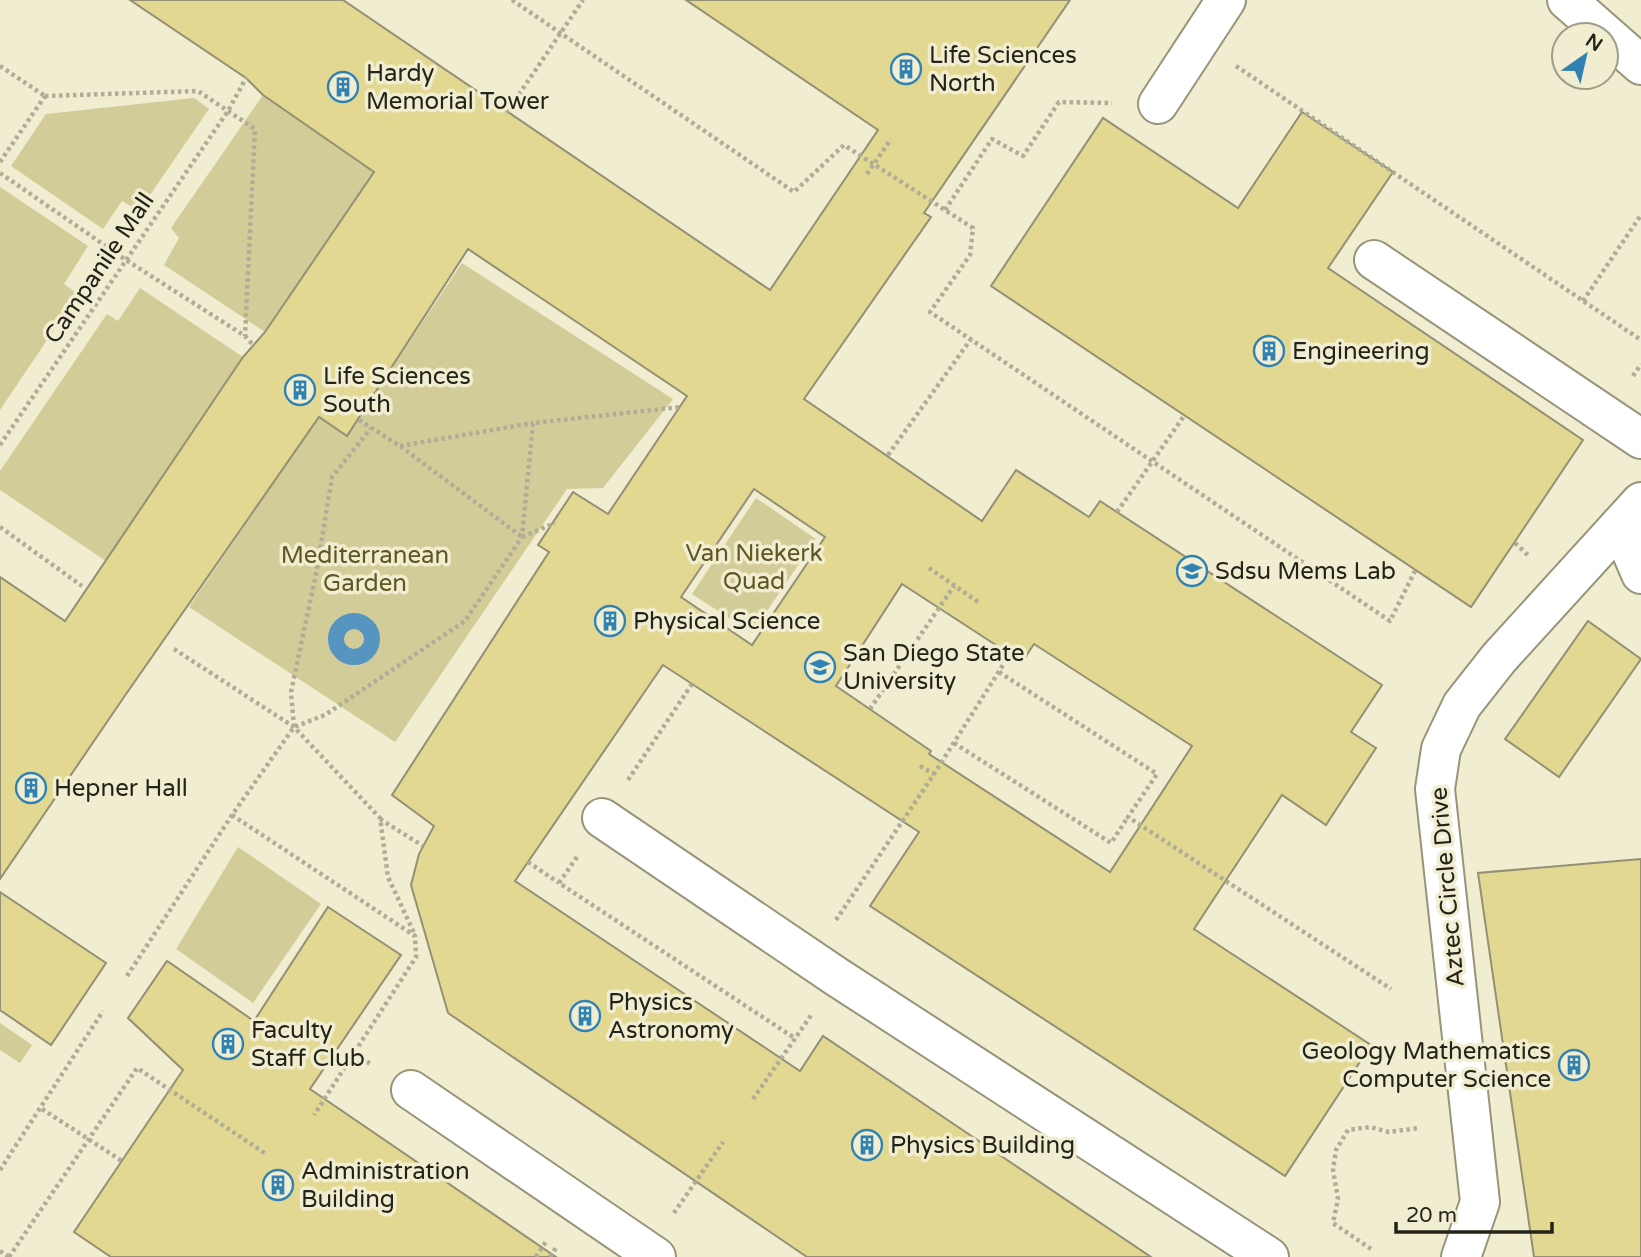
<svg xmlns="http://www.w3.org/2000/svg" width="1641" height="1257" font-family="'Varela Round',sans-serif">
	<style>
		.green { fill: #d2cc98 }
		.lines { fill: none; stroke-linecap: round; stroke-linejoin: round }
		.stream { stroke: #5595bf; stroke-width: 16 }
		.building { fill: #e2d892; stroke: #939075; stroke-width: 2; fill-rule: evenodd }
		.minor-casing { stroke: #97947a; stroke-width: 42 }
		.path { stroke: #b0ad97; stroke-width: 4.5; stroke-dasharray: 3.5 3.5; stroke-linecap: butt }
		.minor { stroke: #fff; stroke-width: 38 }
		.path-bridge { stroke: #b0ad97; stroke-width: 4.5; stroke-dasharray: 3.5 3.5; stroke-linecap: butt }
		.labels { text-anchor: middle; stroke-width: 7; stroke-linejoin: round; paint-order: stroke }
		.poi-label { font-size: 24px; fill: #242318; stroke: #f0edd1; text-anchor: start }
		.street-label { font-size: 24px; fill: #242318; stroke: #f0edd1 }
		.park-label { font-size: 24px; fill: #5e5723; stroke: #f0edd1 }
	</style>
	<rect width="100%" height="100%" fill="#f0edd1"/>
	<g class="green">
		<polygon points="263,95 374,172 265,332 164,265 179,238 171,228"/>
		<polygon points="194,98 209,109 139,211 122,201 103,229 11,166 46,114"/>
		<polygon points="0,187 88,246 64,284 78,294 0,410"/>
		<polygon points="462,263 673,399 603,488 567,489 395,742 189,607 319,417 347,435"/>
		<polygon points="140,288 243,357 106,561 0,490 0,471 107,314 118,321"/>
		<polygon points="756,498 816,539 752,633 692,594"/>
		<polygon points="238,847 321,904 253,1003 176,949"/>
		<polygon points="0,1023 32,1045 20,1063 0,1050"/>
	</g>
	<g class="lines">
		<circle class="stream" cx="354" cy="639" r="18"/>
	</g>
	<g class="building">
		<path d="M 130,0 L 343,0 L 770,290 L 878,130 L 686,0 L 1070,0 L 924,213 L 931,217 L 804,399 L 982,521 L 1016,470 L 1089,517 L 1100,501 L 1382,685 L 1351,732 L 1376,748 L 1326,825 L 1282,795 L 1194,929 L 1371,1045 L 1285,1176 L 870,906 L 919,832 L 663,665 L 515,881 L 800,1071 L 823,1036 L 1151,1257 L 807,1257 L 448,1013 L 411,885 L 419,854 L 434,826 L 392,795 L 549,552 L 538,545 L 573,492 L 608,514 L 687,396 L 468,249 L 347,436 L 319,417 L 124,697 L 0,879 L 0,577 L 65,621 L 243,357 L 265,332 L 374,172 L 263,95 L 246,78 ZM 754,489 L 825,537 L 752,645 L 681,597 ZM 902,584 L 1022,662 L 1034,644 L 1192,746 L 1110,872 L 929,754 L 931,751 L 836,686 Z"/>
		<polygon points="1302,112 1393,172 1328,268 1583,440 1471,607 991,286 1103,118 1238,208"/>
		<polygon points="1588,621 1641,659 1559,777 1505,739"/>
		<polygon points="1641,859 1641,1257 1534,1257 1478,873"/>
		<polygon points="0,892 106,963 51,1045 0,1010"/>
		<polygon points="328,907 401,955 310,1089 556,1257 111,1257 74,1232 183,1070 128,1018 167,961 254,1021"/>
	</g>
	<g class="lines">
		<g class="minor-casing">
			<g id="minor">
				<polyline points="1567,0 1641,65"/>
				<polyline points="1158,104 1226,0"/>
				<polyline points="1374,260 1641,439"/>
				<polyline points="1620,525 1641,574"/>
				<polyline points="602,818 837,977 1269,1257"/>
				<polyline points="411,1090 656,1257"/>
				<polyline points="1461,1257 1480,1202 1435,789 1441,749 1462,705 1499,658 1641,502"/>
			</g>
		</g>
		<g class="path">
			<polyline points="512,0 794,192 844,145 973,228 970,255 930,312 1390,621 1415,571"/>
			<polyline points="0,66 45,96"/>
			<polyline points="1236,66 1641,340"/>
			<polyline points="45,96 198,91 255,129 245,336"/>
			<polyline points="0,162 45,96"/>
			<polyline points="0,173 126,260 245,336 254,346"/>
			<polyline points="945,210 992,139 1023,156 1059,102 1112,103"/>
			<polyline points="1583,301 1641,215"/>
			<polyline points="1633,376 1641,364"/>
			<polyline points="359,420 400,446 522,537"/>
			<polyline points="0,445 228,111 246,78"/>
			<polyline points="400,446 533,423"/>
			<polyline points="888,455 971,339"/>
			<polyline points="0,527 82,586"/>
			<polyline points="522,537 555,523"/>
			<polyline points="1515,543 1529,556"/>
			<polyline points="929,568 978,602"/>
			<polyline points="174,649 294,727 380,818 388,877 415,935"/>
			<polyline points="999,672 1157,774 1128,817 1391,989"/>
			<polyline points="870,709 954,586"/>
			<polyline points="294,727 291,692 317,569 332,477 371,428"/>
			<polyline points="954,743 1111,843 1128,817"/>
			<polyline points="920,766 934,774"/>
			<polyline points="628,780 692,684"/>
			<polyline points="232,815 415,936 416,957 314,1115"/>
			<polyline points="380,819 423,846"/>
			<polyline points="577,857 559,883 796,1039"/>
			<polyline points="528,862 559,883"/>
			<polyline points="836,920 934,774 1010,654"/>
			<polyline points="127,976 232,815 294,727 325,715 465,621 522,537 533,423 680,407"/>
			<polyline points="355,1054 372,1065"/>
			<polyline points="753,1099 812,1014"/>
			<polyline points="42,1109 122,1161"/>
			<polyline points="0,1170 103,1011"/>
			<polyline points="674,1213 723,1142"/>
			<polyline points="1371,1249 1333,1223 1338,1199 1333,1170 1336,1150 1348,1130 1370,1127 1389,1132 1419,1128"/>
			<polyline points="0,1251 9,1257"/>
			<polyline points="9,1257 137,1068 266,1154"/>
			<polyline points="536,1257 547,1240"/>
			<polyline points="550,1257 557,1246"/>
		</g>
		<use href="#minor" class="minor"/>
		<g class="path-bridge">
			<polyline points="507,112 583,0"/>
			<polyline points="867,174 891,139"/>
			<polyline points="1117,512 1184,416"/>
		</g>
	</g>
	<defs>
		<g id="building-ring" transform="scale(1.575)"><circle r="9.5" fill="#f0edd1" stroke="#3082b3" stroke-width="1.5"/><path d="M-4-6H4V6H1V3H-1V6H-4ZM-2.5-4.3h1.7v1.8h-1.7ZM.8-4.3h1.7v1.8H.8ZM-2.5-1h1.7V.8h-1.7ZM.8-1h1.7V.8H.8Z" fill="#3082b3"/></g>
		<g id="university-ring" transform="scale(1.575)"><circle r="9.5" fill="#f0edd1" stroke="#3082b3" stroke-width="1.5"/><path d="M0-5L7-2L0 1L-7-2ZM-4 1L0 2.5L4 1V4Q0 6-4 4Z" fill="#3082b3"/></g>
	</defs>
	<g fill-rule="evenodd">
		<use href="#building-ring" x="906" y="69"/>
		<use href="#building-ring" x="343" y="87"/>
		<use href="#building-ring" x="1269" y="351"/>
		<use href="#building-ring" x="300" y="390"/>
		<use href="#university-ring" x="1192" y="571"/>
		<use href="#building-ring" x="610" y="621"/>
		<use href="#university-ring" x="820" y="667"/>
		<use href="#building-ring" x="31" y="788"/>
		<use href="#building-ring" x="585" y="1016"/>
		<use href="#building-ring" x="228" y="1044"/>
		<use href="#building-ring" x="1574" y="1065"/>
		<use href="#building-ring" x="867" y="1145"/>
		<use href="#building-ring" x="278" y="1185"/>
	</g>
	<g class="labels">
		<g class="poi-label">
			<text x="929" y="63">Life Sciences<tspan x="929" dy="28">North</tspan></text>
			<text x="366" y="81">Hardy<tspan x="366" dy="28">Memorial Tower</tspan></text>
			<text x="1292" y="359">Engineering</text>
			<text x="323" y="384">Life Sciences<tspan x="323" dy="28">South</tspan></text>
			<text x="1215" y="579">Sdsu Mems Lab</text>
			<text x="633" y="629">Physical Science</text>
			<text x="843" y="661">San Diego State<tspan x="843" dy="28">University</tspan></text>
			<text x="54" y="796">Hepner Hall</text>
			<text x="608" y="1010">Physics<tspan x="608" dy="28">Astronomy</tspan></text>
			<text x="251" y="1038">Faculty<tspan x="251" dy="28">Staff Club</tspan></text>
			<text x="1551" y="1059" text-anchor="end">Geology Mathematics<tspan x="1551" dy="28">Computer Science</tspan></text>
			<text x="890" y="1153">Physics Building</text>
			<text x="301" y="1179">Administration<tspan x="301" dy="28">Building</tspan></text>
		</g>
		<g class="street-label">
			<text transform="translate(99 268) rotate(-56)" y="8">Campanile Mall</text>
			<text transform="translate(1447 887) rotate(-95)" y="8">Aztec Circle Drive</text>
		</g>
		<g class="park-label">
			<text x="754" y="561">Van Niekerk<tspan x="754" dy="28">Quad</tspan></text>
			<text x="365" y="563">Mediterranean<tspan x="365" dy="28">Garden</tspan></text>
		</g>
	</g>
	<g transform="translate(1585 56) rotate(34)"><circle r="33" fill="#f0edd1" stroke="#9e9c87" stroke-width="2"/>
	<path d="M0-5L12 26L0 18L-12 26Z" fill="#3082b3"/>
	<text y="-10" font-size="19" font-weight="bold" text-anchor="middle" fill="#242318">N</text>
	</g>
	<path d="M1396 1222v10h156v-10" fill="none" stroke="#242318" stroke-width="3.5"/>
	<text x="1406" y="1222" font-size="21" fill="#242318" stroke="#f0edd1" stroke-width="5" paint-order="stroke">20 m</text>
</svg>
